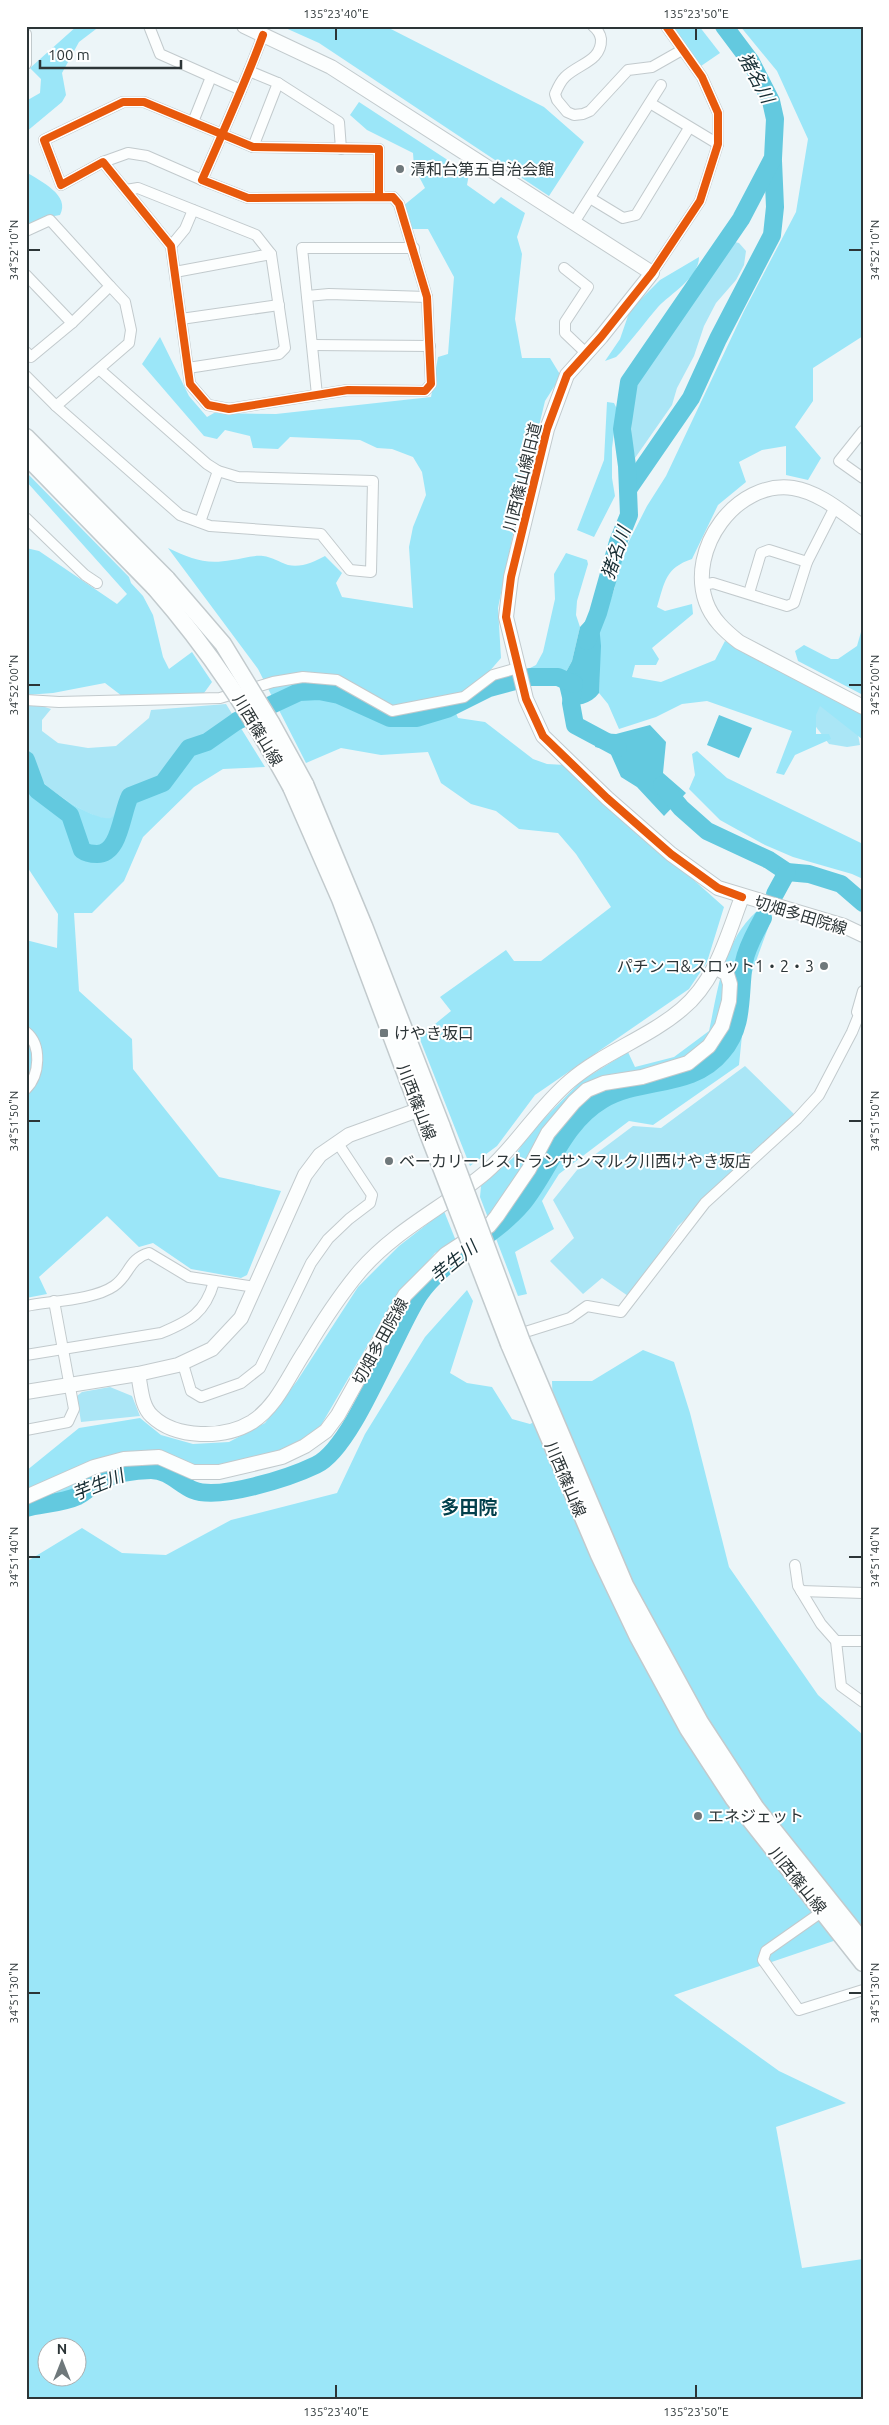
<svg xmlns="http://www.w3.org/2000/svg" width="889" height="2425" font-family="Ubuntu,'Noto Sans JP',sans-serif">
	<style>
		.green { fill: #aae6f6 }
		.forest { fill: #9be6f8; fill-rule: evenodd }
		.water { fill: #63c9df }
		.lines { fill: none; stroke-linecap: round; stroke-linejoin: round }
		.river { stroke: #63c9df; stroke-width: 18 }
		.street-casing { stroke: #c2cacd; stroke-width: 12 }
		.secondary-casing { stroke: #c2cacd; stroke-width: 16 }
		.primary-casing { stroke: #c2cacd; stroke-width: 19 }
		.street { stroke: #fcfefe; stroke-width: 10 }
		.secondary { stroke: #fcfefe; stroke-width: 14 }
		.primary { stroke: #fcfefe; stroke-width: 16 }
		.primary-bridge-casing { stroke: #c2cacd; stroke-width: 19; stroke-linecap: butt }
		.primary-bridge { stroke: #fcfefe; stroke-width: 16 }
		.cycleway-casing { stroke: #fff; stroke-width: 11 }
		.cycleway { stroke: #e8590c; stroke-width: 8 }
		.ticks { fill: none; stroke: #2c3537; stroke-width: 2 }
		.poi-dot { fill: #6f787b; stroke: #fff; stroke-width: 2 }
		.labels { text-anchor: middle; stroke-width: 4; stroke-linejoin: round; paint-order: stroke }
		.poi-label { font-size: 16px; fill: #2c3537; stroke: #fff; text-anchor: start }
		.street-label { font-size: 16px; fill: #2c3537; stroke: #fff }
		.water-label { font-size: 18px; font-style: italic; fill: #172d33; stroke: #fff }
		.quarter-label { font-size: 19px; font-weight: bold; fill: #02404c; stroke: #fff }
		.neatline { fill: none; stroke: #2c3537; stroke-width: 2 }
		.ticks-label { font-size: 12px; text-anchor: middle; fill: #2c3537 }
	</style>
	<rect width="100%" height="100%" fill="#ecf5f8"/>
	<g class="green">
		<polygon points="735,242 739,243 746,251 744,265 736,280 716,303 704,326 694,356 677,388 672,405 635,458 631,440 632,388 723,251"/>
		<polygon points="823,703 857,729 860,745 847,747 829,744 801,707"/>
		<path d="M 36,704 L 51,709 L 42,720 L 42,731 L 58,743 L 88,748 L 116,746 L 149,718 L 151,710 L 226,704 L 234,717 L 178,754 L 162,780 L 133,792 L 111,819 C 95,821 54,794 43,782 C 35,772 36,757 26,746 L 26,706 Z"/>
		<polygon points="745,1066 795,1115 678,1226 631,1298 602,1278 583,1294 550,1261 574,1238 553,1200 581,1165 633,1126 661,1128"/>
		<polygon points="110,1387 132,1396 140,1416 81,1422 77,1396 82,1392"/>
	</g>
	<g class="forest">
		<polygon points="77,26 100,26 79,42 62,73 66,95 62,102 26,132 26,101 40,93 41,79 30,68"/>
		<polygon points="281,26 385,26 544,107 584,142 549,196 319,43"/>
		<polygon points="672,26 699,26 720,53 701,66"/>
		<path d="M 740,26 L 863,26 L 863,336 L 813,368 L 813,401 L 795,427 L 821,458 L 808,480 L 786,475 L 786,446 L 762,450 L 739,462 L 746,482 L 718,505 L 692,559 C 665,568 665,582 657,607 L 665,611 L 692,604 L 693,614 L 652,648 L 659,659 L 656,665 L 635,665 L 632,677 L 661,682 L 715,660 L 725,641 L 863,714 L 862,739 L 820,706 L 816,715 L 816,734 L 829,734 L 831,739 L 795,755 L 784,775 L 776,773 L 792,731 L 707,701 L 682,704 L 656,717 L 619,729 L 608,704 L 599,693 L 600,630 L 615,587 L 616,571 L 621,557 L 647,506 L 666,476 L 744,311 L 796,212 L 808,139 L 777,71 Z"/>
		<path d="M 359,102 L 469,174 L 467,185 L 494,204 L 501,197 L 525,213 L 517,237 L 522,254 L 515,319 L 522,358 L 550,358 L 561,376 L 545,401 L 512,539 L 498,608 L 501,658 L 455,711 L 458,718 L 485,722 L 533,759 L 547,764 L 565,765 L 724,907 L 707,962 L 689,989 L 535,1095 L 497,1146 L 470,1166 L 419,1037 L 451,1011 L 440,997 L 506,950 L 514,961 L 541,961 L 611,907 L 576,854 L 558,833 L 519,829 L 496,811 L 471,804 L 441,783 L 428,752 L 381,755 L 341,748 L 306,763 L 258,669 L 168,548 C 192,559 205,565 232,560 C 241,559 253,555 263,556 C 272,557 279,562 288,565 C 301,568 314,562 325,556 L 342,573 L 336,583 L 342,597 L 413,608 L 409,547 L 413,527 L 426,495 L 422,472 L 413,457 L 392,449 L 377,448 L 360,440 L 290,437 L 278,449 L 253,448 L 250,436 L 225,430 L 217,439 L 204,436 L 142,364 L 160,337 L 189,396 L 207,417 L 214,413 L 276,414 L 431,397 L 438,357 L 448,354 L 454,277 L 428,229 L 411,229 L 403,206 L 425,188 L 414,167 L 413,153 L 367,130 L 350,115 Z"/>
		<path d="M 26,172 C 40,181 71,195 60,215 L 43,218 L 26,225 Z"/>
		<path d="M 699,257 C 699,278 670,294 658,307 C 646,321 634,337 621,352 L 616,357 L 605,361 L 620,339 L 630,310 L 660,280 Z"/>
		<polygon points="607,402 614,403 617,409 612,448 612,478 615,496 594,537 577,530 604,460"/>
		<polygon points="26,472 129,577 131,583 143,596 153,615 163,657 169,669 192,652 212,682 204,693 122,696 105,683 53,693 26,695 26,548 39,551 117,604 127,594 26,481"/>
		<polygon points="566,553 587,560 588,564 577,601 576,615 580,627 572,661 559,685 533,683 526,674 526,670 536,665 543,652 555,599 554,574"/>
		<polygon points="863,625 863,695 798,661 795,651 804,645 831,659 838,659 857,646"/>
		<path d="M 234,717 L 265,767 L 223,769 L 194,787 L 143,837 L 124,881 L 92,913 L 74,913 L 79,991 L 132,1039 L 133,1069 L 219,1177 L 281,1191 L 247,1275 L 241,1278 L 191,1269 L 153,1243 L 139,1247 L 107,1216 L 39,1277 L 47,1294 L 26,1298 L 26,940 L 57,948 L 58,914 L 26,865 L 26,746 C 36,757 35,772 43,782 C 54,794 95,821 111,818 L 133,792 L 162,780 L 178,754 Z"/>
		<polygon points="697,751 727,778 863,844 863,879 852,874 793,857 765,845 720,820 689,789 695,775 692,754"/>
		<path d="M 756,912 L 772,917 L 747,986 L 739,1065 L 653,1125 L 629,1121 L 559,1174 L 542,1201 L 554,1229 L 515,1252 L 527,1294 L 518,1296 L 480,1197 L 481,1186 L 515,1156 L 528,1135 L 581,1081 L 628,1052 L 635,1067 L 674,1057 L 709,1031 C 718,990 723,942 756,912 Z"/>
		<polygon points="444,1211 456,1241 435,1253 399,1295 381,1322 320,1427 294,1447 220,1467 197,1468 160,1455 134,1451 113,1456 102,1475 55,1499 26,1503 26,1471 79,1428 140,1418 161,1435 193,1444 229,1442 265,1423 297,1381 358,1287 399,1246"/>
		<path d="M 467,1290 L 473,1301 L 450,1373 L 467,1383 L 492,1387 L 512,1419 L 530,1424 L 553,1413 L 552,1381 L 592,1381 L 643,1350 L 674,1362 L 690,1413 L 729,1567 L 818,1695 L 863,1735 L 863,1931 L 674,1995 L 779,2071 L 846,2103 L 776,2127 L 802,2268 L 863,2259 L 863,2399 L 26,2399 L 26,1562 L 82,1528 L 122,1553 L 166,1555 L 231,1520 L 337,1493 L 365,1434 L 425,1337 ZM 48,2348 L 78,2348 L 78,2378 L 48,2378 Z"/>
	</g>
	<g class="water">
		<path d="M 591,615 L 599,624 L 601,646 L 599,693 C 591,704 577,706 564,706 L 559,685 L 572,661 L 580,627 Z"/>
		<polygon points="719,715 752,728 739,758 707,745"/>
		<polygon points="650,725 666,742 663,773 686,793 664,816 637,787 621,777 609,750 595,747 600,733 616,734"/>
	</g>
	<g class="lines">
		<g class="river">
			<polyline points="629,488 691,398 718,339 772,235 775,207 773,161"/>
			<polyline points="587,641 598,613 618,542 629,515 627,466 622,429 629,382 741,219 773,158 775,119 771,101 751,62 724,26"/>
			<polyline points="574,682 571,703 575,725 618,748"/>
			<path d="M 26,760 L 37,790 L 70,815 L 82,850 C 86,853 91,854 97,854 C 120,854 121,814 130,796 L 163,783 L 189,748 L 207,742 L 237,721 L 299,692 L 319,691 L 339,695 L 390,718 L 417,718 L 447,709 L 489,688 L 530,677 L 558,677 L 574,684"/>
			<polyline points="662,785 681,808 707,831 769,860 787,872 809,874 841,884 863,903"/>
			<polyline points="775,894 787,872"/>
			<path d="M 26,1508 C 42,1504 63,1503 78,1496 C 86,1492 92,1485 100,1481 C 115,1474 134,1470 151,1470 C 169,1470 179,1484 193,1490 C 219,1501 291,1477 316,1465 C 353,1448 394,1333 419,1295 C 444,1258 492,1239 522,1204 C 550,1170 562,1124 602,1100 C 640,1077 692,1089 722,1052 C 745,1026 739,994 744,962 C 747,946 756,932 763,918"/>
		</g>
		<g class="street-casing">
			<g id="street">
				<polyline points="149,26 160,54 241,90"/>
				<path d="M 593,26 C 598,30 600,33 601,39 C 602,61 578,64 565,77 C 560,82 558,87 555,94 L 557,100 L 567,112 L 574,115 L 583,114 L 590,111 L 628,70 L 652,67 L 682,50"/>
				<polyline points="26,34 26,64"/>
				<path d="M 263,35 C 245,84 223,132 202,180 L 248,198 L 393,197 L 399,204 L 427,297 L 431,384 L 425,391 L 348,390 L 229,409 L 208,405 L 190,384 L 171,246 L 103,162 L 61,185 L 44,140 L 123,102 L 144,102 L 253,147 L 379,149 L 379,197"/>
				<polyline points="249,71 278,83 339,122 341,149"/>
				<polyline points="650,103 718,144"/>
				<polyline points="193,122 211,77"/>
				<polyline points="253,147 278,83"/>
				<polyline points="103,162 128,153 147,156 202,180"/>
				<polyline points="126,190 138,188 256,235 271,254 285,348 279,354 188,368"/>
				<polyline points="590,198 623,218 636,215 689,128"/>
				<polyline points="573,224 661,85"/>
				<polyline points="26,231 50,220 110,286 72,323 31,357 26,352"/>
				<polyline points="171,246 185,229 193,210"/>
				<polyline points="564,268 588,287 565,322 565,333 586,353"/>
				<polyline points="175,272 271,254"/>
				<polyline points="652,273 700,201 718,144 718,113 702,77 666,26"/>
				<polyline points="26,275 72,323"/>
				<polyline points="307,296 329,294 427,297"/>
				<polyline points="181,319 279,305"/>
				<polyline points="313,345 430,346"/>
				<polyline points="99,369 207,464 218,471 238,477 373,481 371,572 350,570 321,534 210,526 180,515 56,406 129,343 131,330 125,302 110,286"/>
				<polyline points="26,376 56,406"/>
				<polyline points="317,395 302,248 414,248"/>
				<polyline points="863,431 839,461 863,478"/>
				<polyline points="26,518 85,575 97,583"/>
				<polyline points="200,522 218,471"/>
				<polyline points="703,585 713,583 787,606 794,603 807,562 835,507"/>
				<polyline points="749,593 761,553 769,550 807,562"/>
				<polyline points="26,700 59,702 220,698 273,682 303,677 337,680 392,711 464,697 493,675 518,668"/>
				<polyline points="857,1012 863,991"/>
				<path d="M 26,1032 C 42,1045 40,1075 26,1089"/>
				<path d="M 26,1306 C 51,1301 94,1300 114,1286 C 130,1275 128,1259 149,1253 L 189,1277 L 255,1287"/>
				<polyline points="519,1334 570,1318 587,1306 621,1312 705,1203 797,1119 819,1095 852,1032 863,1005"/>
				<path d="M 26,1355 L 161,1333 C 190,1321 205,1313 214,1282"/>
				<polyline points="183,1364 191,1391 201,1397 241,1383 260,1368 311,1263 328,1239 349,1219 370,1203 372,1195 337,1142"/>
				<polyline points="26,1430 68,1422 74,1409 54,1301"/>
				<polyline points="795,1565 798,1586 821,1624 836,1641 841,1686 863,1702"/>
				<polyline points="801,1591 863,1593"/>
				<polyline points="836,1641 863,1641"/>
				<polyline points="823,1911 766,1951 763,1960 799,2010 863,1990"/>
			</g>
		</g>
		<g class="secondary-casing">
			<g id="secondary">
				<polyline points="244,26 331,67 652,273 601,337 567,375 547,429 511,577 506,617 526,699 543,736 607,798 671,854 718,888 844,926 863,935"/>
				<path d="M 863,527 C 842,512 819,492 793,488 C 736,480 687,549 706,602 C 712,619 725,631 739,642 L 863,707"/>
				<path d="M 138,1374 C 141,1387 141,1406 152,1416 C 176,1439 224,1439 252,1422 C 277,1406 289,1375 305,1351 C 321,1324 340,1295 360,1271 C 396,1229 445,1207 486,1172 C 517,1145 538,1108 570,1081 C 604,1052 648,1038 682,1009 C 716,981 727,936 742,897"/>
				<polyline points="26,1392 138,1374 178,1365 212,1349 241,1318 305,1175 320,1155 349,1135 429,1106"/>
				<polyline points="26,1497 94,1467 124,1459 159,1457 193,1472 219,1472 282,1457 305,1446 326,1431 338,1415 405,1295 446,1254 489,1226 497,1216 529,1169 548,1133 574,1102 587,1090 604,1083 642,1077 688,1063 709,1046 722,1026 729,1001 730,984 727,974 715,967"/>
			</g>
		</g>
		<g class="primary-casing">
			<g id="primary">
				<polyline points="26,437 167,579"/>
				<polyline points="26,456 155,588"/>
				<polyline points="305,784 364,926 442,1127"/>
				<polyline points="291,787 340,899 427,1131"/>
				<polyline points="522,1342 625,1585 700,1722 756,1808 863,1942"/>
				<polyline points="509,1344 599,1555 638,1637 688,1729 733,1798 863,1963"/>
			</g>
		</g>
		<use href="#street" class="street"/>
		<use href="#secondary" class="secondary"/>
		<use href="#primary" class="primary"/>
		<g class="primary-bridge-casing">
			<g id="primary-bridge">
				<polyline points="167,579 223,644 272,724 305,784"/>
				<path d="M 155,588 C 210,651 251,714 291,787"/>
				<polyline points="442,1127 522,1342"/>
				<polyline points="427,1131 509,1344"/>
			</g>
		</g>
		<use href="#primary-bridge" class="primary-bridge"/>
		<g class="cycleway-casing">
			<g id="cycleway">
				<polyline points="666,26 702,77 718,113 718,144 700,201 652,273 601,337 567,375 547,429 511,577 506,617 526,699 543,736 607,798 671,854 718,888 742,897"/>
				<path d="M 263,35 C 245,84 223,132 202,180 L 248,198 L 393,197 L 399,204 L 427,297 L 431,384 L 425,391 L 348,390 L 229,409 L 208,405 L 190,384 L 171,246 L 103,162 L 61,185 L 44,140 L 123,102 L 144,102 L 253,147 L 379,149 L 379,197"/>
			</g>
		</g>
		<use href="#cycleway" class="cycleway"/>
	</g>
	<path class="ticks" d="M 336,28 L 336,40M 696,28 L 696,40M 28,250 L 40,250M 849,250 L 862,250M 28,685 L 40,685M 849,685 L 862,685M 28,1121 L 40,1121M 849,1121 L 862,1121M 28,1557 L 40,1557M 849,1557 L 862,1557M 28,1993 L 40,1993M 849,1993 L 862,1993M 336,2385 L 336,2398M 696,2385 L 696,2398"/>
	<g class="poi-dot">
		<circle cx="400" cy="169" r="5"/>
		<circle cx="824" cy="966" r="5"/>
		<rect x="379" y="1028" width="10" height="10" rx="2.5"/>
		<circle cx="389" cy="1161" r="5"/>
		<circle cx="698" cy="1816" r="5"/>
	</g>
	<g class="labels">
		<g class="poi-label">
			<text x="410" y="175">清和台第五自治会館</text>
			<text x="814" y="972" text-anchor="end">パチンコ&amp;スロット1・2・3</text>
			<text x="394" y="1039">けやき坂口</text>
			<text x="399" y="1167">ベーカリーレストランサンマルク川西けやき坂店</text>
			<text x="708" y="1822">エネジェット</text>
		</g>
		<g class="street-label">
			<text transform="translate(522 477) rotate(-76)" y="6">川西篠山線旧道</text>
			<text transform="translate(258 730) rotate(59)" y="6">川西篠山線</text>
			<text transform="translate(801 915) rotate(17)" y="6">切畑多田院線</text>
			<text transform="translate(417 1102) rotate(69)" y="6">川西篠山線</text>
			<text transform="translate(380 1341) rotate(-61)" y="6">切畑多田院線</text>
			<text transform="translate(566 1479) rotate(67)" y="6">川西篠山線</text>
			<text transform="translate(798 1880) rotate(51)" y="6">川西篠山線</text>
		</g>
		<g class="water-label">
			<text transform="translate(756 78) rotate(62)" y="6">猪名川</text>
			<text transform="translate(616 553) rotate(-71)" y="6">猪名川</text>
			<text transform="translate(454 1262) rotate(-39)" y="6">芋生川</text>
			<text transform="translate(98 1485) rotate(-22)" y="6">芋生川</text>
		</g>
		<g class="quarter-label">
			<text x="469" y="1514">多田院</text>
		</g>
	</g>
	<rect width="889" height="2425" fill="none" stroke="#ffffff" stroke-width="55"/>
	<g transform="translate(62 2362)"><circle r="24" fill="#ffffff" stroke="#abaeaf"/>
	<path d="M0-4L9 19L0 12L-9 19Z" fill="#6f787b"/>
	<text y="-8" font-size="14" font-weight="bold" text-anchor="middle" fill="#2c3537">N</text>
	</g>
	<path d="M40 60v8h141v-8" fill="none" stroke="#2c3537" stroke-width="2.5"/>
	<text x="48" y="60" font-size="15" fill="#2c3537" stroke="#ffffff" stroke-width="4" paint-order="stroke">100 m</text>
	<rect x="28" y="28" width="834" height="2370" class="neatline"/>
	<g class="ticks-label">
		<text x="336" y="18">135°23'40"E</text>
		<text x="696" y="18">135°23'50"E</text>
		<text transform="translate(14 250) rotate(-90)" y="4">34°52'10"N</text>
		<text transform="translate(875 250) rotate(-90)" y="4">34°52'10"N</text>
		<text transform="translate(14 685) rotate(-90)" y="4">34°52'00"N</text>
		<text transform="translate(875 685) rotate(-90)" y="4">34°52'00"N</text>
		<text transform="translate(14 1121) rotate(-90)" y="4">34°51'50"N</text>
		<text transform="translate(875 1121) rotate(-90)" y="4">34°51'50"N</text>
		<text transform="translate(14 1557) rotate(-90)" y="4">34°51'40"N</text>
		<text transform="translate(875 1557) rotate(-90)" y="4">34°51'40"N</text>
		<text transform="translate(14 1993) rotate(-90)" y="4">34°51'30"N</text>
		<text transform="translate(875 1993) rotate(-90)" y="4">34°51'30"N</text>
		<text x="336" y="2416">135°23'40"E</text>
		<text x="696" y="2416">135°23'50"E</text>
	</g>
</svg>
